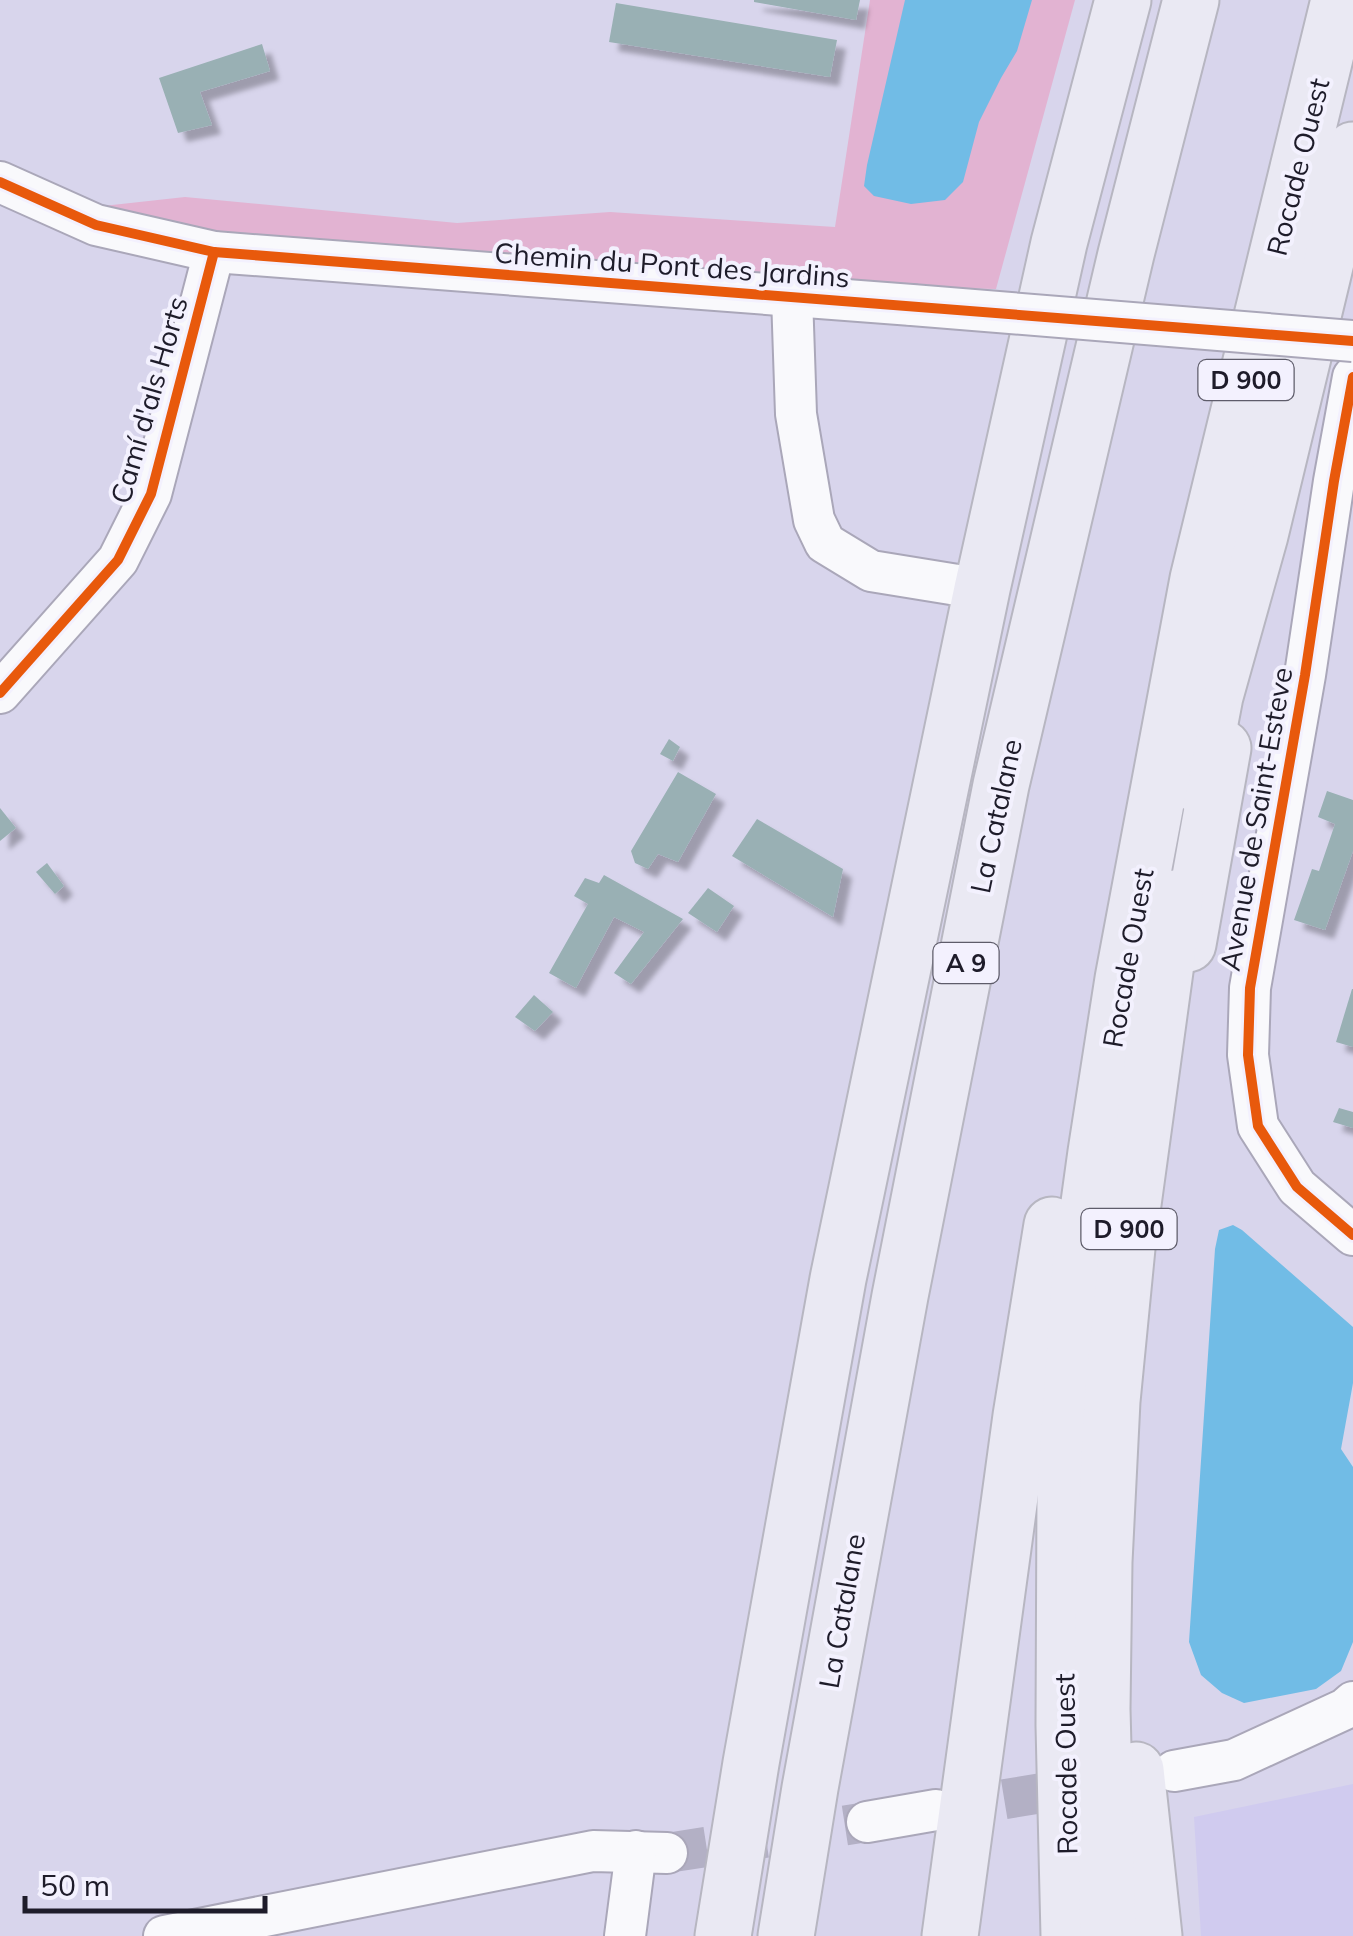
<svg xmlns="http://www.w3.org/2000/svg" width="1353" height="1936" font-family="Mulish,sans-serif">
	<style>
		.built { fill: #d0cbef }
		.green { fill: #e2b3d2 }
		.water { fill: #71bce6 }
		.building { fill: #99b0b4; filter: url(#shadow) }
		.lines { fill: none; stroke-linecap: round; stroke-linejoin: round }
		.minor-tunnel { stroke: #b3b0c5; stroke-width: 40; stroke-dasharray: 40 20; stroke-linecap: butt }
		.minor-casing { stroke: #aaa7b9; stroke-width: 44 }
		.highway-casing { stroke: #b7b6c1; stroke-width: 59 }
		.minor { stroke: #f9f9fc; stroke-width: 40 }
		.highway { stroke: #eae9f3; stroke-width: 55 }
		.minor-bridge-casing { stroke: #aaa7b9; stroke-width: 44; stroke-linecap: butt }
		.minor-bridge { stroke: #f9f9fc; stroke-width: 40 }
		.cycleway-casing { stroke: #f3f1fe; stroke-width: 16 }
		.cycleway { stroke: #e8590c; stroke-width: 10 }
		.labels { text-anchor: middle; stroke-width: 8; stroke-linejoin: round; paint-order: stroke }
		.shield { fill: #f3f1fe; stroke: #5e5c6a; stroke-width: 2.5 }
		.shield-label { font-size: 25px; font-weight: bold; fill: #1e1c2a }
		.street-label { font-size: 28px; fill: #1e1c2a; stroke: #f3f1fe }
	</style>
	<defs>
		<filter id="shadow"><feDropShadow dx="9" dy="9" stdDeviation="2.5" flood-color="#0004"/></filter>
	</defs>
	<rect width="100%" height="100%" fill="#d8d5ec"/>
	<polygon class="built" points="1353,1784 1353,1936 1201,1936 1194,1817"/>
	<polygon class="green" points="870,0 1075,0 996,289 912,287 217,233 103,206 185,197 457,223 610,212 835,227"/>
	<g class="water">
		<polygon points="905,0 1032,0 1017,51 1001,78 979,122 963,182 945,200 911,204 874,196 864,186 867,165"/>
		<polygon points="1233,1225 1242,1230 1353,1327 1353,1383 1341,1449 1353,1467 1353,1642 1341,1671 1316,1689 1244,1703 1222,1693 1201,1675 1189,1642 1215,1249 1219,1230"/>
	</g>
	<g class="building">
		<polygon points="754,0 860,0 856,20 754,2"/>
		<polygon points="616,3 837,40 830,77 609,42"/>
		<polygon points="262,44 270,71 200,92 212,125 178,133 159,78"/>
		<polygon points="669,739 680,747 673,761 660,754"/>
		<polygon points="678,772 716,794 678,862 658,854 648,869 635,863 631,851"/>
		<polygon points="1327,791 1353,800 1353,851 1325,930 1294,920 1312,869 1319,871 1335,824 1318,817"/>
		<polygon points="0,808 16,828 0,841"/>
		<polygon points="757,819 843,869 833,917 732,856"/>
		<polygon points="47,863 64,886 55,894 36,872"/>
		<polygon points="604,875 683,919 631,984 614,973 644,932 614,917 576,988 549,973 588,904 574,896 585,878 599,883"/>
		<polygon points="708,888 734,906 717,932 688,913"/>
		<polygon points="1352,989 1353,989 1353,1047 1336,1042"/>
		<polygon points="534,995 553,1012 535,1031 515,1017"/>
		<polygon points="1339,1108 1353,1112 1353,1128 1333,1122"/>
	</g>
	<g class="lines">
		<g class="minor-tunnel">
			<polyline points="945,1809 1090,1785"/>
			<polyline points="667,1853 867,1822"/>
		</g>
		<g class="minor-casing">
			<g id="minor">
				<polyline points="0,182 96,225 214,252 912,305"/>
				<polyline points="792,296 796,414 814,520 825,543 871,571 982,589"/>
				<polyline points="1353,377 1334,481 1305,675 1250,988 1248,1055 1258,1126 1297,1187 1353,1235"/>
				<polyline points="0,693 118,560 151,494 214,252"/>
				<polyline points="1174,1771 1234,1760 1345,1709 1353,1702"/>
				<polyline points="867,1822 936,1810"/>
				<polyline points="164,1936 593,1851 667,1853"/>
				<polyline points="625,1936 636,1851"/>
			</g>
		</g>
		<g class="highway-casing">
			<g id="highway">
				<polyline points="1198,785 1215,696 1260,535 1353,150"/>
				<polyline points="1188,944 1223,748"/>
				<polyline points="1136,1770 1154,1936"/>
				<polyline points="723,1936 751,1763 838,1279 982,589 1059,243 1123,0"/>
				<polyline points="786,1936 810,1788 900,1296 1001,785 1126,254 1191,0"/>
				<polyline points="950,1936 1021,1416 1052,1225"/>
				<polyline points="1069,1936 1064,1725 1065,1492 1080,1268 1096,1152 1123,979 1198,579 1339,0"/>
				<polyline points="1108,1936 1102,1709 1104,1562 1112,1401 1127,1248 1175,898"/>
			</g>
		</g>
		<use href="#minor" class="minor"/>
		<use href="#highway" class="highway"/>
		<g class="minor-bridge-casing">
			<polyline id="minor-bridge" points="912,305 1353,341"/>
		</g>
		<use href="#minor-bridge" class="minor-bridge"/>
		<g class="cycleway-casing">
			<g id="cycleway">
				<polyline points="0,182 96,225 214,252 1353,341"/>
				<polyline points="1353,377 1334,481 1305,675 1250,988 1248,1055 1258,1126 1297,1187 1353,1235"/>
				<polyline points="0,693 118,560 151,494 214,252"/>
			</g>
		</g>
		<use href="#cycleway" class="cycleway"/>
	</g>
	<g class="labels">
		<g class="shield">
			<rect x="1198.5" y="360" width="95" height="40" rx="8"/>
			<rect x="933.5" y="943" width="65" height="40" rx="8"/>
			<rect x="1081.5" y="1209" width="95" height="40" rx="8"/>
		</g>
		<g class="shield-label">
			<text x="1246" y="389">D 900</text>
			<text x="966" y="972">A 9</text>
			<text x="1129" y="1238">D 900</text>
		</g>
		<g class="street-label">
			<text transform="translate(1298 167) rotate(-76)" y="10">Rocade Ouest</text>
			<text transform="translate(672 265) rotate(4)" y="10">Chemin du Pont des Jardins</text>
			<text transform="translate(149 400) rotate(-74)" y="10">Camí d'als Horts</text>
			<text transform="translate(996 816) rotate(-78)" y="10">La Catalane</text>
			<text transform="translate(1256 819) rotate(-80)" y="10">Avenue de Saint-Esteve</text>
			<text transform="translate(1128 958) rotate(-80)" y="10">Rocade Ouest</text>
			<text transform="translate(842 1611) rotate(-80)" y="10">La Catalane</text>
			<text transform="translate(1066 1764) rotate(-91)" y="10">Rocade Ouest</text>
		</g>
	</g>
	<path d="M25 1896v15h240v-15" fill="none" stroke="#1e1c2a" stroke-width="5"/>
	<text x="40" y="1896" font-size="30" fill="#1e1c2a" stroke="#f3f1fe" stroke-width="8" paint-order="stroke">50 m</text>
</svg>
